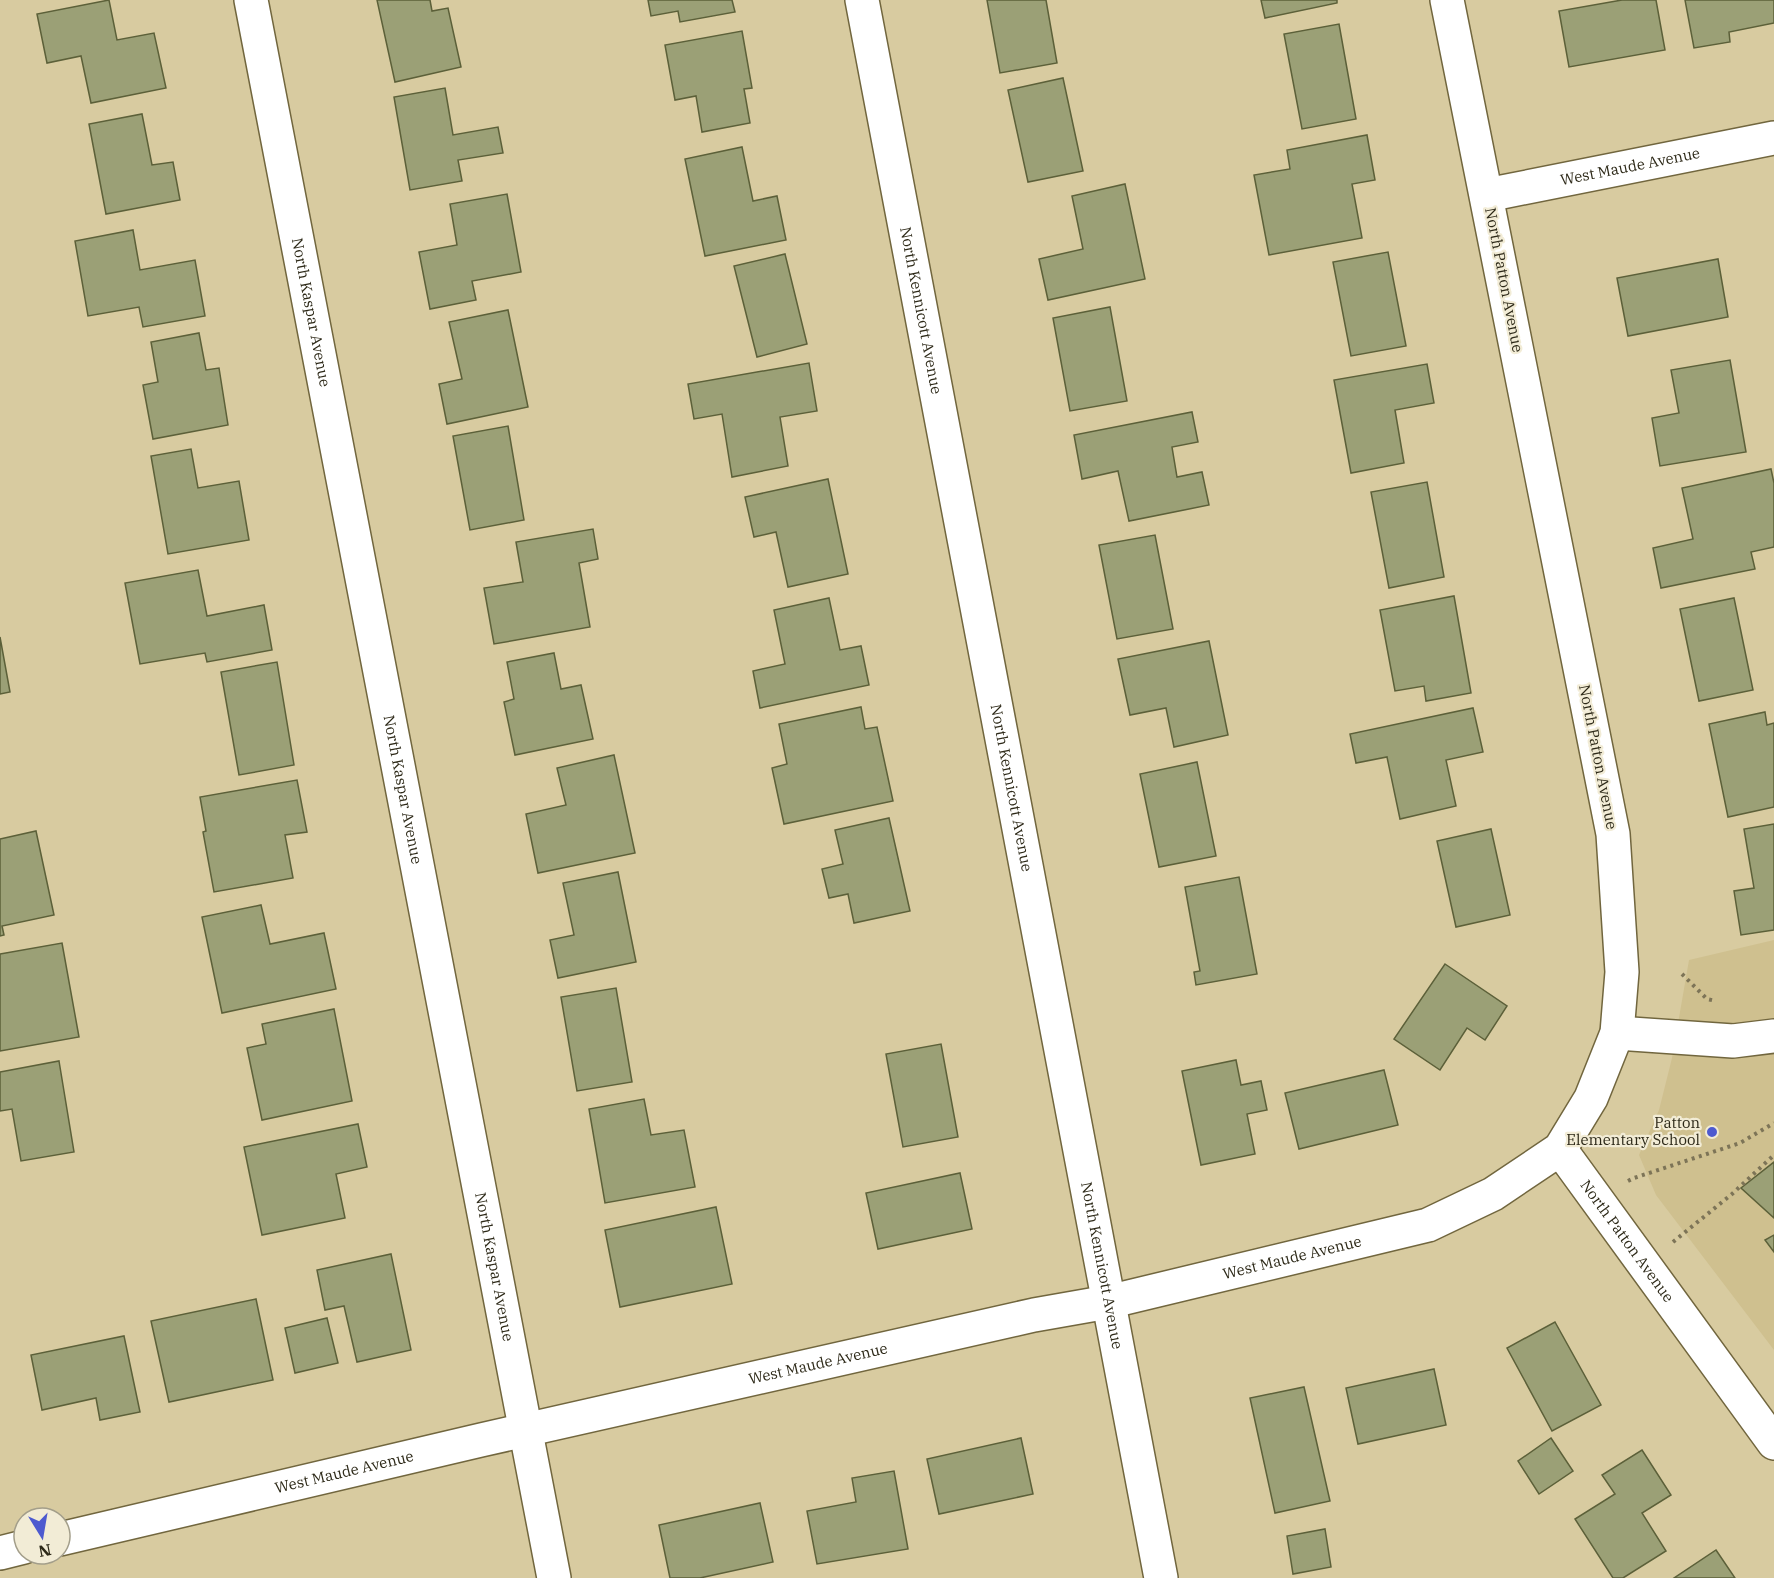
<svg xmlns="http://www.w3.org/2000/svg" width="1774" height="1578" font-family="'IBM Plex Serif',serif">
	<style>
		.built { fill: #cfc08f }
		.building { fill: #9ba076; stroke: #5c6039; stroke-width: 1.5 }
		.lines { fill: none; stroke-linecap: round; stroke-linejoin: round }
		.minor-casing { stroke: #71663e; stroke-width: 36 }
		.path { stroke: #7d7457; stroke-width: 4; stroke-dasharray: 3 4.5; stroke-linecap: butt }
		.minor { stroke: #fff; stroke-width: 33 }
		.poi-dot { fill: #4d5acf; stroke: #f2ecd6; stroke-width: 2 }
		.labels { text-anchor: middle; stroke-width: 4.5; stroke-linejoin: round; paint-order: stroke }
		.street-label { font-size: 15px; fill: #2d2918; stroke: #f2ecd6 }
		.poi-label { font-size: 15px; fill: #2d2918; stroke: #f2ecd6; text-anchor: end }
	</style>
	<rect width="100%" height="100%" fill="#d8cba0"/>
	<polygon class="built" points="1774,940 1774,1350 1656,1195 1639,1155 1659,1110 1672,1058 1689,960"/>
	<g class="building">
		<polygon points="109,0 117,40 154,33 166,88 91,103 81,56 47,63 37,14"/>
		<polygon points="377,0 430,0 432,11 448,8 461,67 395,82"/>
		<polygon points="648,0 732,0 735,12 680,22 678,11 651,16"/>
		<polygon points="987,0 1046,0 1057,63 1000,73"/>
		<polygon points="1261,0 1337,0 1337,3 1265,18"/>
		<polygon points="1622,0 1656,0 1665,50 1569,67 1559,11"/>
		<polygon points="1685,0 1774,0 1774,23 1729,32 1730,42 1694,48"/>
		<polygon points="1339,24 1356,119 1302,129 1284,34"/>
		<polygon points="742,31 752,88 744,89 750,123 702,132 696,96 675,100 665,45"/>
		<polygon points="1063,78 1083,171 1028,182 1008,90"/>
		<polygon points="445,88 453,135 498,127 503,153 458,160 462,181 410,190 394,97"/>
		<polygon points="142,114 152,165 173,162 180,200 106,214 89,124"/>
		<polygon points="1367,135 1375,180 1352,184 1362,238 1269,255 1254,175 1290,169 1287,150"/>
		<polygon points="742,147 753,201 777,196 786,240 705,256 685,159"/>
		<polygon points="1125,184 1145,279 1048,300 1039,259 1083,249 1072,196"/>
		<polygon points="507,194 521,272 472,281 476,300 430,309 419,252 457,245 450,204"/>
		<polygon points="133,230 140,270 195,260 205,316 143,327 139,307 88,316 75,241"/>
		<polygon points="1388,252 1406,346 1351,356 1333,262"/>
		<polygon points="785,254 807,344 757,357 734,266"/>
		<polygon points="1718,259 1728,317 1628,336 1617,278"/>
		<polygon points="1110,307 1127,401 1070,411 1053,318"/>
		<polygon points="508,310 528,407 447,424 439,384 462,379 449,322"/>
		<polygon points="199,333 206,370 219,368 228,425 153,439 143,385 158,382 151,342"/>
		<polygon points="1730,360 1746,452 1660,466 1652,418 1679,413 1671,370"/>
		<polygon points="809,363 817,411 780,417 788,466 732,477 722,414 694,419 688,384"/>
		<polygon points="1427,364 1434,403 1395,410 1404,463 1351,473 1334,380"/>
		<polygon points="1192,412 1198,442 1172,447 1177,477 1202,472 1209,505 1129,521 1118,471 1082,479 1074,435"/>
		<polygon points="508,426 524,520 470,530 453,436"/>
		<polygon points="191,449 198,488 239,481 249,540 168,554 151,456"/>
		<polygon points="1771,469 1774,483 1774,547 1751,552 1755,569 1661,588 1653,548 1693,539 1682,488"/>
		<polygon points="828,479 848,574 788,587 776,532 754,537 745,497"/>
		<polygon points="1427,482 1444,577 1389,588 1371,492"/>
		<polygon points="593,529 598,559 579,563 590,627 494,644 484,588 523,582 516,542"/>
		<polygon points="1155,535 1173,629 1117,639 1099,545"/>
		<polygon points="198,570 207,616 264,605 272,650 207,662 205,653 140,664 125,583"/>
		<polygon points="1454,596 1471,693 1426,701 1424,686 1395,691 1380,610"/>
		<polygon points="829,598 840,650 861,646 869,685 760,708 753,671 785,664 774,610"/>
		<polygon points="1734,598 1753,690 1699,701 1680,609"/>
		<polygon points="0,637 10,692 0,694"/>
		<polygon points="1209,641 1228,735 1174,747 1166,708 1130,715 1118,659"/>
		<polygon points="554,653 561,689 581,685 593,739 515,755 504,702 514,699 507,662"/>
		<polygon points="277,662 294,765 239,775 221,672"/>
		<polygon points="861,707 865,729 877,727 893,801 784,824 772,768 787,764 779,724"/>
		<polygon points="1473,708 1483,752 1446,760 1456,806 1400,819 1387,757 1356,763 1350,734"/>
		<polygon points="1765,712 1767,725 1774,723 1774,807 1728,817 1709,724"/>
		<polygon points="614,755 635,853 538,873 526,814 566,805 557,768"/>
		<polygon points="1197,762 1216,856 1159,867 1140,774"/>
		<polygon points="297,780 307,832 285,835 293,878 214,892 203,832 206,831 200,797"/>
		<polygon points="889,818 910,911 854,923 848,894 829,898 822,869 843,864 835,830"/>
		<polygon points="1774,824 1774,930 1741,935 1734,891 1754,888 1744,829"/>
		<polygon points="1491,829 1510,915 1456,927 1437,841"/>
		<polygon points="36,831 54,915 2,926 4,935 0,936 0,839"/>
		<polygon points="618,872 636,962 558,978 550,940 574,935 563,883"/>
		<polygon points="1239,877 1257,974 1196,985 1194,972 1200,971 1185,887"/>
		<polygon points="261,905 270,944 324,933 336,989 222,1013 202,917"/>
		<polygon points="62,943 79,1037 0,1051 0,954"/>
		<polygon points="1445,964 1507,1006 1485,1040 1467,1028 1440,1070 1394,1039"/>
		<polygon points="616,988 632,1082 577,1091 561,997"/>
		<polygon points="334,1009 352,1101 262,1120 247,1048 266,1044 262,1024"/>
		<polygon points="941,1044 958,1137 903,1147 886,1054"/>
		<polygon points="1236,1060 1241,1085 1261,1081 1267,1110 1247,1114 1255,1154 1201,1165 1182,1071"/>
		<polygon points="59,1061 74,1152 21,1161 12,1109 0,1111 0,1072"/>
		<polygon points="1384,1070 1398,1125 1299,1149 1285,1093"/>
		<polygon points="644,1099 651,1135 684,1130 695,1187 605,1203 589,1109"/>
		<polygon points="358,1124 367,1167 336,1174 345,1218 262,1235 244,1147"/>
		<polygon points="1774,1162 1774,1218 1741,1188"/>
		<polygon points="960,1173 972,1229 878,1249 866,1193"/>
		<polygon points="716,1207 732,1284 620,1307 605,1230"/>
		<polygon points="1774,1235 1774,1252 1765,1240"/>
		<polygon points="391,1254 411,1350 357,1362 344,1306 325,1310 317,1270"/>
		<polygon points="256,1299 273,1380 169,1402 151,1321"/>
		<polygon points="327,1318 338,1363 295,1373 285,1328"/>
		<polygon points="1555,1322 1601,1405 1552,1431 1507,1348"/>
		<polygon points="124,1336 140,1412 100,1420 96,1398 42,1410 31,1355"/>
		<polygon points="1434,1369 1446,1425 1358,1444 1346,1388"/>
		<polygon points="1304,1387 1330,1501 1275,1513 1250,1398"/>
		<polygon points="1021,1438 1033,1494 939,1514 927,1459"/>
		<polygon points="1551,1438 1573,1471 1539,1494 1518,1461"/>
		<polygon points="1642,1450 1671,1495 1642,1513 1666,1551 1623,1578 1613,1578 1575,1519 1615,1494 1602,1475"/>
		<polygon points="894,1471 908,1549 817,1564 807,1511 856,1502 852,1478"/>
		<polygon points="760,1503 773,1562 700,1578 670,1578 659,1525"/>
		<polygon points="1325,1529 1331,1567 1293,1574 1287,1536"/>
		<polygon points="1716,1550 1735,1578 1674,1578"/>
	</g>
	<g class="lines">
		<g class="minor-casing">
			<g id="minor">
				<path id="s1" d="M 251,0 L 554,1578"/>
				<path id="s2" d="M 862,0 L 1161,1578"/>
				<path id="s3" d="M 1487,195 L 1774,138"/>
				<polyline points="1617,1033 1733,1041 1774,1036"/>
				<path id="s4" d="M 1560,1149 L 1774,1443"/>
				<path id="s5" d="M 60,1539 L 481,1440 L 1034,1315 L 1108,1302 L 1428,1225 L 1493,1194 L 1560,1149 L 1591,1098 L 1617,1033 L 1622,972 L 1613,834 L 1447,0"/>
				<polyline points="0,1553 24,1547"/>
			</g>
		</g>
		<g class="path">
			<polyline points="1682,974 1707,999 1716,1001"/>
			<polyline points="1628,1181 1634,1178 1740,1143 1774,1123"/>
			<polyline points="1673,1242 1732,1194 1774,1155"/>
		</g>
		<use href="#minor" class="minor"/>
	</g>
	<circle class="poi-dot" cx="1712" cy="1132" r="6"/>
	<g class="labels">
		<g class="street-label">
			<text dy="5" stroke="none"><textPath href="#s3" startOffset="146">West Maude Avenue</textPath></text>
			<text transform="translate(1504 280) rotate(79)" y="5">North Patton Avenue</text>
			<text dy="5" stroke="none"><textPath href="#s1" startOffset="318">North Kaspar Avenue</textPath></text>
			<text dy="5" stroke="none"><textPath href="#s2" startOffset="316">North Kennicott Avenue</textPath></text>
			<text transform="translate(1598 757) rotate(79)" y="5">North Patton Avenue</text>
			<text dy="5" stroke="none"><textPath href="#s1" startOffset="804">North Kaspar Avenue</textPath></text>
			<text dy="5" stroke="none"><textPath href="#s2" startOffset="802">North Kennicott Avenue</textPath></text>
			<text dy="5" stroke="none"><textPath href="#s4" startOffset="114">North Patton Avenue</textPath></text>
			<text dy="5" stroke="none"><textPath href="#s5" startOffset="1264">West Maude Avenue</textPath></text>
			<text dy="5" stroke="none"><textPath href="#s1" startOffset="1290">North Kaspar Avenue</textPath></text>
			<text dy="5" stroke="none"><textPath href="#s2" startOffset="1288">North Kennicott Avenue</textPath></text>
			<text dy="5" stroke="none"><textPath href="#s5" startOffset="778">West Maude Avenue</textPath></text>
			<text dy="5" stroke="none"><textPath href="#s5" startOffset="292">West Maude Avenue</textPath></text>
		</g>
		<g class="poi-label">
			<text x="1700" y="1128">Patton<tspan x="1700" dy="17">Elementary School</tspan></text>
		</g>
	</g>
	<g transform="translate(42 1536) rotate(169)"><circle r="28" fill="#f2ecd6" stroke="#a39e8a" stroke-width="1.5"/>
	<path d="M0-4.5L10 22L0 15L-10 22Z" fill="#4d5acf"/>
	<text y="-9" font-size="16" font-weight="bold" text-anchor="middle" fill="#2d2918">N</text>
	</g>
</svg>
